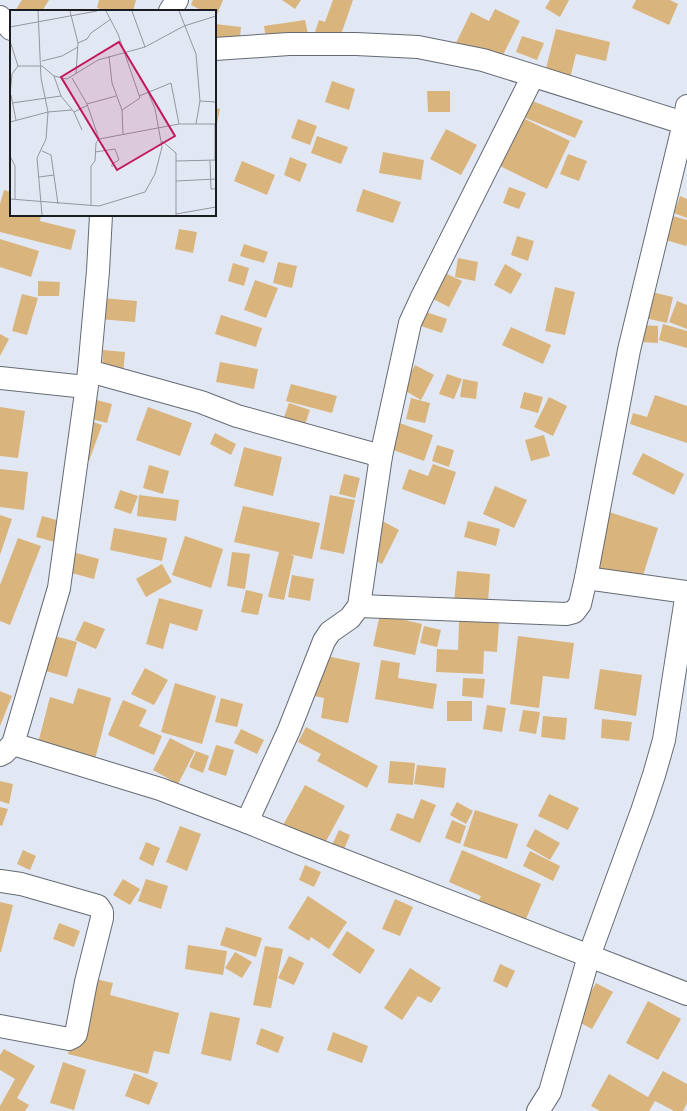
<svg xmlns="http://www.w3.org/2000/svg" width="687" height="1111" font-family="Jost,sans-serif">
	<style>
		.building { fill: #d9b47d }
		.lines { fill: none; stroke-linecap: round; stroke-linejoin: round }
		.street-casing { stroke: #656b74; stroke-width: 24 }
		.street { stroke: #fff; stroke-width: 22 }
		.inset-road { fill: none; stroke: #92969f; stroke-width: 1 }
		.view { fill: #c2185b; fill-opacity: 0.15; stroke: #c2185b; stroke-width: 2 }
		.inset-edge { fill: none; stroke: #1a1c20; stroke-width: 2 }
	</style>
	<rect width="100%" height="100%" fill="#e2e8f3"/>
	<g class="building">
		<polygon points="22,0 49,0 42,11 15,11"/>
		<polygon points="99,0 136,0 133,11 108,11 97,8"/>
		<polygon points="193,0 223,0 216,17 215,16 215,11 203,11 191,5"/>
		<polygon points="282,0 301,0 295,9"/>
		<polygon points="333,0 353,0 338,43 314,35 319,20 325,22"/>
		<polygon points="550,0 569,0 560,17 545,8"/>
		<polygon points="636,0 670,0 678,4 669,25 632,8"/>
		<polygon points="495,9 520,21 497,67 455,45 471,12 489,21"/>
		<polygon points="305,20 309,38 267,44 264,26"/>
		<polygon points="215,24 241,27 239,48 215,45"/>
		<polygon points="556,29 610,42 606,61 576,54 570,78 545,72"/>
		<polygon points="522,36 544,43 537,60 516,52"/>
		<polygon points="332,81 355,89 349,110 325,102"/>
		<polygon points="427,91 450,91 450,112 428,112"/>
		<polygon points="530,100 583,121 575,138 523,117"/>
		<polygon points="215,108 220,109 216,128 215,128"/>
		<polygon points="523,118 570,141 547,189 500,166"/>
		<polygon points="298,119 317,126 310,145 291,138"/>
		<polygon points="446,129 477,145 461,175 430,159"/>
		<polygon points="317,136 348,147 341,164 311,153"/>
		<polygon points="383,152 424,160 421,180 379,173"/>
		<polygon points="568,154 587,161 579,181 560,174"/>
		<polygon points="290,157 307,164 300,182 284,175"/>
		<polygon points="242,161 275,175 267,195 234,181"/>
		<polygon points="509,187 526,193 519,209 503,203"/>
		<polygon points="363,189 401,202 393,223 356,211"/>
		<polygon points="4,190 11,192 11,215 41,215 40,221 76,230 71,250 0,232 0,204"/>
		<polygon points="680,196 687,199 687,218 674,213"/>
		<polygon points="666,214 687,220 687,243 686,246 659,238"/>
		<polygon points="179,229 197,232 193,253 175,249"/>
		<polygon points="517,236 534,241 528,261 511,255"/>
		<polygon points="0,239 39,251 31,277 0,267"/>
		<polygon points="244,244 268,252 264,263 240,256"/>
		<polygon points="458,258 478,262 475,281 455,277"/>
		<polygon points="278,262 297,266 292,288 273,283"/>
		<polygon points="233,263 249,268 244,286 228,281"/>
		<polygon points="505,264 522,274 511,294 494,285"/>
		<polygon points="445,273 462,281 449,307 433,299"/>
		<polygon points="255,280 278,288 266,318 244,310"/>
		<polygon points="38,281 60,282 59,296 38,296"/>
		<polygon points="555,287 575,292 565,335 545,331"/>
		<polygon points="647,291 673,297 667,323 641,317"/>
		<polygon points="22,294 38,298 27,335 12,331"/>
		<polygon points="101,298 137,301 135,322 99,319"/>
		<polygon points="677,301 687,305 687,329 669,322"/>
		<polygon points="426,312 447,319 442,333 421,326"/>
		<polygon points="221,315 262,328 256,347 215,334"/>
		<polygon points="663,324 687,331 687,348 659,340"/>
		<polygon points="640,325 658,326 658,343 640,342"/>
		<polygon points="511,327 551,345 543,364 502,345"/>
		<polygon points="0,334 9,339 0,356"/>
		<polygon points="103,350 125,352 123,375 102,374"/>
		<polygon points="220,362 258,369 254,389 216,382"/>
		<polygon points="415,365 434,375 421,400 402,389"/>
		<polygon points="447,374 462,379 454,399 439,394"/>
		<polygon points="463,379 478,382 476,399 460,397"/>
		<polygon points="291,384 337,396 332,413 286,401"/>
		<polygon points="524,392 543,397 538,413 520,408"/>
		<polygon points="655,395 687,406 687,443 630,424 633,413 647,417"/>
		<polygon points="549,397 567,406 553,436 534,427"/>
		<polygon points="89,398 112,404 107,423 84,417"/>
		<polygon points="411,398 430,403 425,423 406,419"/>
		<polygon points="289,403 310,410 301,436 280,429"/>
		<polygon points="0,407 25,411 18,458 0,456"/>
		<polygon points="148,407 192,423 180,456 136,440"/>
		<polygon points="85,419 102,425 89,461 72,455"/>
		<polygon points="394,421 433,435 424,461 385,447"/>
		<polygon points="215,433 236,444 231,455 210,444"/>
		<polygon points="544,435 550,456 531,461 525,440"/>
		<polygon points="437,445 454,450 449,467 432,461"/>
		<polygon points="244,447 282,457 273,496 234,486"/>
		<polygon points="643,453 684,474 674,495 632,474"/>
		<polygon points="433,464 456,472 445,505 402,489 409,469 428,476"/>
		<polygon points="149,465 169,471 163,494 143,488"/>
		<polygon points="0,469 28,472 24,510 0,507"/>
		<polygon points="344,474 360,478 355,498 339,494"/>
		<polygon points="495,486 527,500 514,528 483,514"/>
		<polygon points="120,490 138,496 131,514 114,508"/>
		<polygon points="139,495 179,500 176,521 137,516"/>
		<polygon points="330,495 355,500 344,554 320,549"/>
		<polygon points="243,506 320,523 312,559 289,554 294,556 284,600 268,597 279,552 234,542"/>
		<polygon points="609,512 658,528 640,585 590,569"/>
		<polygon points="0,515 12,519 0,555"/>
		<polygon points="42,516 60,521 55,542 36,537"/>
		<polygon points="379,519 399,530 382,564 361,553"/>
		<polygon points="468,521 500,529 496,546 464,537"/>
		<polygon points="114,528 167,538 162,561 110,550"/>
		<polygon points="185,536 223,549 211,588 172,575"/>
		<polygon points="18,538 41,546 10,625 0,621 0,585"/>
		<polygon points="69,551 99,559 94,579 64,571"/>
		<polygon points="232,552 250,554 245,589 227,586"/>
		<polygon points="162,564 172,582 146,597 136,579"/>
		<polygon points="457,571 490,574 487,616 453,613"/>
		<polygon points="292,575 314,579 310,601 288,597"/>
		<polygon points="246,590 263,594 258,615 241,612"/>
		<polygon points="159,598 203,610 197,631 170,623 163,649 146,644"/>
		<polygon points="380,614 422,624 415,655 373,646"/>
		<polygon points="84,621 105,629 96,649 75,640"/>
		<polygon points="459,621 499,623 497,652 484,651 483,674 436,672 437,649 458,650"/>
		<polygon points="424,626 441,630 437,647 420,643"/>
		<polygon points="51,635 77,642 67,677 42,670"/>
		<polygon points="518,636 574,643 569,679 543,676 539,708 510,704"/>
		<polygon points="317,654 360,663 348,723 321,718 324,698 309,695"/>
		<polygon points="381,660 400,663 398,678 437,684 433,709 375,699"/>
		<polygon points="145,668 168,680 154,705 131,694"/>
		<polygon points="600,669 642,675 636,716 594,709"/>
		<polygon points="463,678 485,679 483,698 462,696"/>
		<polygon points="175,683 216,696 202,744 161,732"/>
		<polygon points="78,688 111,698 94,763 37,747 50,697 73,704"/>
		<polygon points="0,691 12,696 0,726"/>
		<polygon points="221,698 243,704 237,727 215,722"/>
		<polygon points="123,700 147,710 139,726 162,736 154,755 108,735"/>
		<rect x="447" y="701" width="25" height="20"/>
		<polygon points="487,705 506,708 502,732 483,729"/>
		<polygon points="523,710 540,712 536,734 519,731"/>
		<polygon points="543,716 567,718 565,740 541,737"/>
		<polygon points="602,719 632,722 629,741 601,738"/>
		<polygon points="306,727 378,766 367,788 317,761 321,754 298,742"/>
		<polygon points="241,729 264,740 257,754 234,743"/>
		<polygon points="170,738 195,751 178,784 153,770"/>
		<polygon points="216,745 234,750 226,776 208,770"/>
		<polygon points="196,751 209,756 203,773 189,767"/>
		<polygon points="390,761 415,763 413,785 388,783"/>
		<polygon points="417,765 446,768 444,788 414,784"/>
		<polygon points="0,781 13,784 9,804 0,801"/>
		<polygon points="305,785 345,806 317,858 277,836"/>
		<polygon points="549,794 579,808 568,830 538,816"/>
		<polygon points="421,799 436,805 420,843 390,830 397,813 413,819"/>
		<polygon points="457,802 473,811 466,824 450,815"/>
		<polygon points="0,807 8,809 2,826 0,825"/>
		<polygon points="475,810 518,824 507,859 463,846"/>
		<polygon points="452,820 466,826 460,844 445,838"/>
		<polygon points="180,826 201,834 187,871 166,862"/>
		<polygon points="535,829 560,843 550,860 526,846"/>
		<polygon points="339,830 350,835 339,861 327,856"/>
		<polygon points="146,842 160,848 153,866 139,859"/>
		<polygon points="23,850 36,856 30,870 17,864"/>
		<polygon points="462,850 541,884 523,926 476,906 481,896 449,882"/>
		<polygon points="530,851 560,866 553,881 523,866"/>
		<polygon points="305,865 321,872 314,887 299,880"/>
		<polygon points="123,879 140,889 130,905 113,895"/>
		<polygon points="146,879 168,886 161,909 138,901"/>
		<polygon points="308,896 347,922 329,949 311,937 309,941 288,928"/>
		<polygon points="395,899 413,907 400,936 382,929"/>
		<polygon points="0,902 13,905 1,952 0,952"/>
		<polygon points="59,923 80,931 74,947 53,939"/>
		<polygon points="226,927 262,938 256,957 220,945"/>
		<polygon points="347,931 375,950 360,974 332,955"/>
		<polygon points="188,945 227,951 223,975 185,969"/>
		<polygon points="265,946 283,949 271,1008 253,1005"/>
		<polygon points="235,952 252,962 242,978 225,968"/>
		<polygon points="289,956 304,963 294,985 278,978"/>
		<polygon points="500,964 515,971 507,988 493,981"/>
		<polygon points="410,968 441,988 431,1003 418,996 402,1020 384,1008"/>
		<polygon points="87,977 113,983 110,995 179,1013 169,1054 154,1051 148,1074 68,1054"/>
		<polygon points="596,983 613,992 592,1029 575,1020"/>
		<polygon points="648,1001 681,1019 658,1060 626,1043"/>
		<polygon points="210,1012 240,1018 231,1061 201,1054"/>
		<polygon points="261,1028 284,1037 278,1053 256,1044"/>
		<polygon points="333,1032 368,1046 362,1063 327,1050"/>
		<polygon points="4,1049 35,1066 17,1098 29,1105 25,1111 0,1111 0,1106 15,1079 0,1070 0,1055"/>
		<polygon points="63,1062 86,1070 74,1110 50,1103"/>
		<polygon points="663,1071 687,1084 687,1103 683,1111 674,1111 655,1101 649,1111 600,1111 591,1106 609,1074 648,1097"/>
		<polygon points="134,1073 158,1083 149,1105 125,1096"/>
	</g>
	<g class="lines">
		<g class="street-casing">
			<g id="street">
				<polyline points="170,11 177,0"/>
				<polyline points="0,17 11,29"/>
				<polyline points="215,49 289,44 356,44 418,47 483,60 687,124"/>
				<polyline points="89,371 201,402 237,416 381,456"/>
				<polyline points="0,378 86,387"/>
				<polyline points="586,578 687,592"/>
				<polyline points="359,606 566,614 574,612 580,604 586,578 629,350 684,123 687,106"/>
				<polyline points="13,744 160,789 247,822 304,845 687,994"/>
				<polyline points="0,755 4,753 13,744 59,588 89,371 98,271 101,215"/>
				<polyline points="247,822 289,730 324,641 330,632 350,618 359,606 381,456 410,323 421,299 533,76"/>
				<polyline points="0,881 21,884 98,906 102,912 102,918 86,982 76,1034 73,1037 69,1039 0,1026"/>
				<polyline points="538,1111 550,1092 589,956 642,811 654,775 664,740 687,592"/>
			</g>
		</g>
		<use href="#street" class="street"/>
	</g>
	<g transform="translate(10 10)">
		<rect width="206" height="206" fill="#e2e8f3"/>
		<path class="inset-road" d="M 28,1 L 31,68 L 38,102 L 36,129 L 27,148 L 32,205M 60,1 L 68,33 L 66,64M 96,1 L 108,24 L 130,88 L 112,100M 122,1 L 135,37M 169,1 L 186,44 L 190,91 L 186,114M 0,17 L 87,1M 0,31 L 8,56M 68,33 L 77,29 L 81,23 L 101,9M 99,46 L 102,73 L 112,100 L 113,124M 32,51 L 52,46 L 68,37M 44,66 L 51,86 L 64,102 L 72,120M 62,68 L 77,94 L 89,129 L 86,133 L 85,151 L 81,156 L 81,196M 0,85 L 2,64 L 8,56 L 32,56 L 44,66 L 57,69 L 88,50 L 135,37 L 174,16 L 206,6M 1,85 L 6,110M 129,86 L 161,73 L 169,114M 190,91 L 206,92M 2,93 L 51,86M 77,94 L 106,86M 64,102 L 78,95M 0,112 L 38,102 L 62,100M 205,114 L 205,150M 89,129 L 169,114 L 206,114M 152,131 L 166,143 L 166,205M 32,141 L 41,145 L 48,194M 85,142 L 105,139 L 109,150 L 102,154 L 102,157M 0,146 L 5,156 L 5,189M 166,151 L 206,150M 200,151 L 201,179 L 206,179M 29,167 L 44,165M 166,171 L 206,169M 0,189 L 89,196 L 135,182 L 145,164 L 152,137 L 145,99 L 138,82M 166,204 L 206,197"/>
		<path class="view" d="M 109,32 L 165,126 L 107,160 L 51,67 Z"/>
		<rect width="206" height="206" class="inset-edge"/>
	</g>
</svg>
